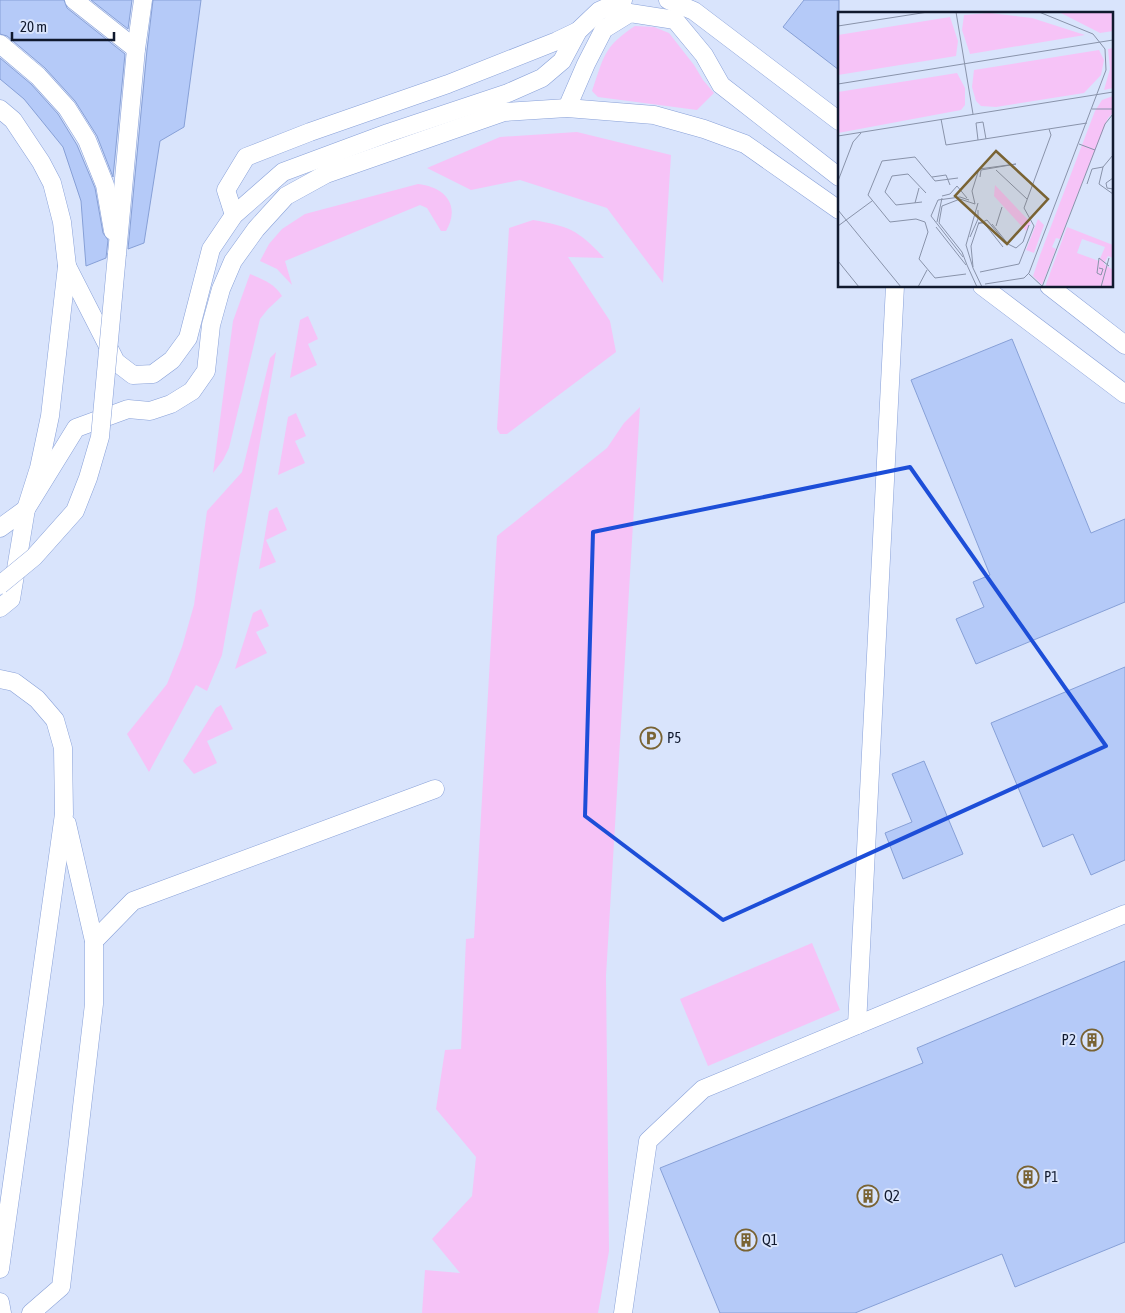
<svg xmlns="http://www.w3.org/2000/svg" width="1125" height="1313" font-family="'Asap Condensed',sans-serif">
	<style>
		.green { fill: #f6c3f7 }
		.building { fill: #b5caf8; stroke: #87a0d7 }
		.lines { fill: none; stroke-linecap: round; stroke-linejoin: round }
		.service-casing { stroke: #89a1d8; stroke-width: 19 }
		.service { stroke: #fff; stroke-width: 18 }
		.service-bridge-casing { stroke: #89a1d8; stroke-width: 19; stroke-linecap: butt }
		.service-bridge { stroke: #fff; stroke-width: 18 }
		.marked { fill: none; stroke: #1d4ed8; stroke-width: 4; stroke-linejoin: round }
		.labels { text-anchor: middle; stroke-width: 4; stroke-linejoin: round; paint-order: stroke }
		.poi-label { font-size: 15px; fill: #10192e; stroke: #d9e4fc; text-anchor: start }
		.inset-road { fill: none; stroke: #8993aa; stroke-width: 1 }
		.view { fill: #796333; fill-opacity: 0.15; stroke: #796333; stroke-width: 2.5 }
		.inset-edge { fill: none; stroke: #10192e; stroke-width: 2.5 }
	</style>
	<rect width="100%" height="100%" fill="#d9e4fc"/>
	<g class="green">
		<path d="M 635,26 L 654,27 L 669,33 L 694,65 L 703,80 L 714,93 L 697,110 L 598,97 L 592,91 C 604,57 603,47 635,26 Z"/>
		<polygon points="577,132 671,155 663,283 607,208 520,180 471,190 427,168 500,137"/>
		<path d="M 418,184 C 445,187 461,205 446,231 L 441,231 L 427,208 L 420,205 L 285,261 L 292,285 L 277,269 L 260,261 L 269,244 L 282,229 L 305,214 Z"/>
		<path d="M 533,220 C 568,226 579,230 604,258 L 568,257 L 610,321 L 616,352 L 507,434 L 500,434 L 497,429 L 509,228 Z"/>
		<path d="M 250,274 C 264,280 274,283 282,296 L 268,309 L 260,319 L 229,448 L 223,460 L 213,473 L 233,321 Z"/>
		<polygon points="308,316 318,339 308,344 317,365 290,378 300,320"/>
		<polygon points="276,352 222,655 207,691 196,685 149,772 127,734 167,684 182,647 194,605 207,511 242,472 270,358"/>
		<polygon points="640,407 606,976 609,1251 598,1313 422,1313 425,1270 460,1273 432,1239 472,1196 476,1157 436,1109 445,1050 461,1049 466,939 474,938 497,536 607,448 624,423"/>
		<polygon points="296,413 306,436 295,441 305,463 278,475 288,417"/>
		<polygon points="277,507 287,530 266,540 276,562 259,569 269,511"/>
		<polygon points="261,609 269,626 256,632 267,653 235,669 253,613"/>
		<polygon points="221,705 233,729 207,741 217,763 194,774 183,761 216,708"/>
		<polygon points="812,943 840,1010 708,1066 680,999"/>
	</g>
	<g class="building">
		<polygon points="0,0 64,0 67,8 125,54 113,177 97,136 75,101 45,68 7,36 0,34"/>
		<polygon points="91,0 132,0 128,29"/>
		<polygon points="153,0 201,0 184,127 160,141 144,243 128,249 147,50"/>
		<polygon points="804,0 839,0 839,70 783,27"/>
		<polygon points="0,58 31,84 58,114 77,145 95,188 103,233 108,240 106,258 86,266 81,201 63,147 24,99 0,79"/>
		<polygon points="1012,339 1091,533 1125,519 1125,602 976,664 956,619 984,607 973,582 990,575 911,380"/>
		<polygon points="1125,667 1125,860 1091,875 1073,834 1043,847 991,723"/>
		<polygon points="924,761 963,854 903,879 885,833 912,822 892,774"/>
		<polygon points="1125,961 1125,1242 1015,1287 1002,1254 855,1313 720,1313 660,1168 923,1063 917,1048"/>
	</g>
	<g class="lines">
		<g class="service-casing">
			<g id="service">
				<polyline points="74,0 136,49"/>
				<polyline points="668,0 694,11 839,121"/>
				<polyline points="0,44 38,76 67,108 87,140 105,185 113,231"/>
				<polyline points="567,108 586,64 604,29 630,13 675,20 704,55 721,85 839,177"/>
				<polyline points="0,109 13,120 41,162 52,183 62,222 67,266 50,416 39,468 26,509 11,599 0,608"/>
				<polyline points="234,215 226,190 246,157 310,132 448,84 557,41 578,31"/>
				<polyline points="117,254 136,49 143,0"/>
				<polyline points="67,266 116,362 133,375 153,374 172,360 188,338 211,249 234,215 283,172 388,133 508,93 542,78 562,61 578,31 599,11 623,0"/>
				<polyline points="982,286 1125,394"/>
				<polyline points="1049,286 1125,345"/>
				<polyline points="0,528 26,509 76,428 128,409 150,411 171,404 192,391 206,371 211,325 221,289 233,261 256,229 286,196 326,174 504,112 567,108 654,115 704,129 745,144 839,210"/>
				<polyline points="0,679 14,682 37,699 55,720 63,748 64,814 0,1269"/>
				<polyline points="94,941 133,901 435,789"/>
				<polyline points="857,1025 895,286"/>
				<polyline points="0,1302 2,1313"/>
				<polyline points="31,1313 61,1287 94,1004 94,941 67,824"/>
				<polyline points="623,1313 648,1141 703,1089 1125,914"/>
			</g>
		</g>
		<use href="#service" class="service"/>
		<g class="service-bridge-casing">
			<polyline id="service-bridge" points="0,585 34,557 75,511 88,478 100,437 117,254"/>
		</g>
		<use href="#service-bridge" class="service-bridge"/>
	</g>
	<path class="marked" d="M 910,467 L 1106,746 L 723,920 L 585,816 L 593,532 Z"/>
	<defs>
		<g id="parking-ring" transform="scale(1.125)"><circle r="9.5" fill="#d9e4fc" stroke="#796333" stroke-width="1.5"/><path d="M-3.5-5.5H1a3.5 3.5 0 0 1 0 7H-1V5.5H-3.5ZM-1-3.4V-.6H.8a1.4 1.4 0 0 0 0-2.8Z" fill="#796333"/></g>
		<g id="building-ring" transform="scale(1.125)"><circle r="9.5" fill="#d9e4fc" stroke="#796333" stroke-width="1.5"/><path d="M-4-6H4V6H1V3H-1V6H-4ZM-2.5-4.3h1.7v1.8h-1.7ZM.8-4.3h1.7v1.8H.8ZM-2.5-1h1.7V.8h-1.7ZM.8-1h1.7V.8H.8Z" fill="#796333"/></g>
	</defs>
	<g fill-rule="evenodd">
		<use href="#parking-ring" x="651" y="738"/>
		<use href="#building-ring" x="1092" y="1040"/>
		<use href="#building-ring" x="1028" y="1177"/>
		<use href="#building-ring" x="868" y="1196"/>
		<use href="#building-ring" x="746" y="1240"/>
	</g>
	<g class="labels">
		<g class="poi-label">
			<text x="667" y="743">P5</text>
			<text x="1076" y="1045" text-anchor="end">P2</text>
			<text x="1044" y="1182">P1</text>
			<text x="884" y="1201">Q2</text>
			<text x="762" y="1245">Q1</text>
		</g>
	</g>
	<g transform="translate(838 12)">
		<rect width="275" height="275" fill="#d9e4fc"/>
		<path d="M 221,0 L 275,0 L 275,19 L 262,21 ZM 151,1 L 194,6 L 247,23 L 132,42 L 124,18 L 126,3 ZM 112,5 L 120,29 L 118,44 L 0,63 L 0,23 ZM 275,36 L 275,76 L 266,78 L 272,57 L 270,37 ZM 261,38 L 266,48 L 263,63 L 246,81 L 158,95 L 143,94 L 138,89 L 134,75 L 136,58 ZM 119,61 L 127,76 L 127,93 L 123,98 L 0,121 L 0,80 ZM 275,84 L 275,101 L 270,106 L 222,227 L 218,226 L 214,235 L 218,237 L 204,273 L 195,264 L 202,243 L 257,99 L 264,88 ZM 157,173 L 193,211 L 188,219 L 156,184 ZM 200,207 L 206,213 L 196,241 L 188,238 ZM 229,215 L 275,233 L 275,246 L 270,244 L 266,252 L 275,258 L 275,275 L 207,275 ZM 244,227 L 267,235 L 261,249 L 239,241 Z" fill="#f6c3f7" fill-rule="evenodd"/>
		<path class="inset-road" d="M 118,0 L 135,102M 0,14 L 90,0M 0,72 L 275,28M 254,97 L 275,97M 103,107 L 108,133 L 249,111M 0,124 L 275,80M 140,128 L 138,111 L 145,110 L 148,127M 241,132 L 257,138M 265,155 L 261,172 L 275,182M 158,158 L 189,187M 94,165 L 108,163 L 112,173M 120,166 L 97,169 L 77,145 L 44,149 L 30,183 L 52,210 L 78,207 L 87,210 L 90,220 L 81,247 L 97,266 L 128,262M 275,166 L 268,171 L 269,176 L 275,177M 0,169 L 15,130 L 23,121M 249,172 L 254,157 L 265,155 L 275,143M 104,184 L 112,182 L 119,174 L 129,186M 84,190 L 58,193 L 47,180 L 54,164 L 70,162 L 88,181M 77,191 L 81,176M 0,198 L 63,275M 99,210 L 104,186M 141,211 L 146,211 L 165,235M 140,212 L 149,208 L 168,231 L 178,236 L 185,230 L 191,213M 154,212 L 170,232M 0,214 L 34,189M 158,214 L 164,195M 98,215 L 128,253M 132,225 L 140,207 L 140,198M 125,245 L 93,204 L 100,188 L 122,185 L 131,188M 0,249 L 21,275M 129,253 L 124,240 L 101,211 L 104,194 L 122,187 L 137,192 L 134,179 L 141,157 L 178,152 L 143,158 L 142,165M 129,253 L 139,275M 135,255 L 133,234 L 141,210M 135,256 L 128,233 L 140,191M 135,256 L 144,275M 261,256 L 265,257 L 263,263 L 259,261 L 261,246 L 271,254M 142,260 L 181,252 L 196,214 L 186,196 L 213,123 L 211,117M 191,262 L 205,275M 147,272 L 186,266 L 191,261 L 268,58 L 267,37 L 255,22 L 201,0M 80,275 L 89,258M 204,275 L 267,112 L 275,102M 263,275 L 271,246"/>
		<path class="view" d="M 158,139 L 210,187 L 169,232 L 117,184 Z"/>
		<rect width="275" height="275" class="inset-edge"/>
	</g>
	<path d="M12 32v8h102v-8" fill="none" stroke="#10192e" stroke-width="2.5"/>
	<text x="20" y="32" font-size="15" fill="#10192e" stroke="#d9e4fc" stroke-width="4" paint-order="stroke">20 m</text>
</svg>
